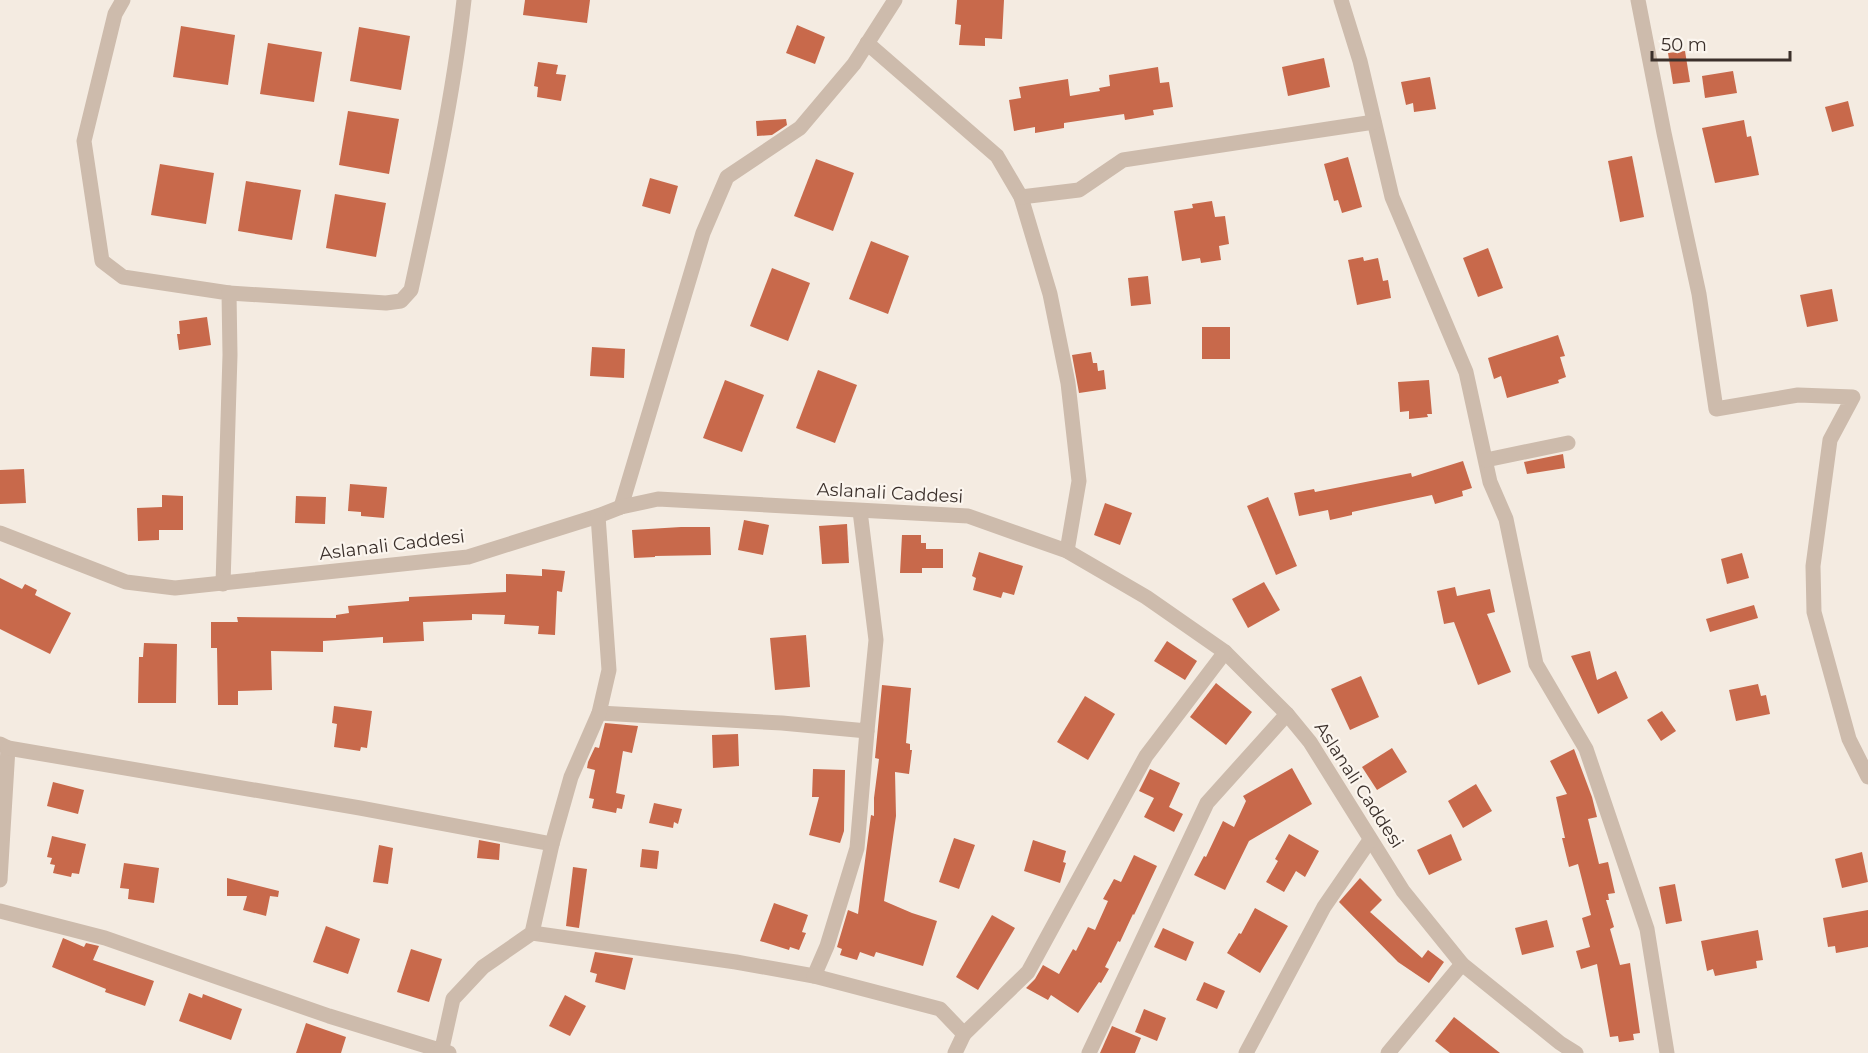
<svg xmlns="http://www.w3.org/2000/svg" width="1868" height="1053" font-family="Montserrat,sans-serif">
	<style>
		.building { fill: #c8694b }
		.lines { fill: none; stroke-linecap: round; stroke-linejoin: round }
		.minor { stroke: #cdbbac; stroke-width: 15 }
		.labels { text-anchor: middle; stroke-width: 4.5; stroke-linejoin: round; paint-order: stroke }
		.street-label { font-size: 18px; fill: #3b302b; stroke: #fbf5ee }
	</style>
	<rect width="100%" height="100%" fill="#f4ebe1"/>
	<g class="building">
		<polygon points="525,0 590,0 587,23 523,15"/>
		<polygon points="957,0 1004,0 1002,39 985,38 985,46 959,45 961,25 955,24"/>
		<polygon points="797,25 825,37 815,64 786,53"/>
		<polygon points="181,26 235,35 228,85 173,77"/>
		<polygon points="359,27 410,36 401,90 350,81"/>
		<polygon points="268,43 322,52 314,102 260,94"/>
		<polygon points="1685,51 1690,82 1673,84 1668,53"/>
		<polygon points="1324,58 1330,87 1288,96 1282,67"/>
		<polygon points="538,62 558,65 556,74 566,75 561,101 537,97 538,87 534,86"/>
		<polygon points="1158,67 1160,83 1169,82 1173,107 1153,110 1154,115 1125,120 1124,114 1064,123 1064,128 1035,133 1035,127 1014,131 1009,100 1021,98 1019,87 1068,79 1070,96 1100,91 1099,88 1110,86 1109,75"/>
		<polygon points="1733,71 1737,93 1705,98 1702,76"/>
		<polygon points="1430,77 1436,109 1414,112 1413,103 1406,105 1401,82"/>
		<polygon points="1848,101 1854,126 1832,132 1825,107"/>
		<polygon points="348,111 399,119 389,174 339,165"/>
		<polygon points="786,119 787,125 772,135 757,136 756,121"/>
		<polygon points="1744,120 1747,137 1751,136 1759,175 1715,183 1702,128"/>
		<polygon points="1632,156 1644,217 1620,222 1608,161"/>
		<polygon points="1348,157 1362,207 1342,213 1338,200 1334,201 1324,164"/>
		<polygon points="816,159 854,173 833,231 794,216"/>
		<polygon points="160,164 214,173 206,224 151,215"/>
		<polygon points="650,178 678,186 670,214 642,206"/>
		<polygon points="246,181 301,190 292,240 238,231"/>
		<polygon points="335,194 386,203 376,257 326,248"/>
		<polygon points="1212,201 1215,217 1225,216 1229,244 1219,246 1221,260 1201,263 1200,258 1182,261 1174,211 1193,208 1192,204"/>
		<polygon points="871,241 909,256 888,314 849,299"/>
		<polygon points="1488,248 1503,288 1478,297 1463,258"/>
		<polygon points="1363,257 1364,261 1378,258 1383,281 1388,280 1391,298 1357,305 1348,260"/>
		<polygon points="772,268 810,283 788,341 750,326"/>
		<polygon points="1148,276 1151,304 1131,306 1128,278"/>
		<polygon points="1832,289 1838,321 1807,327 1800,295"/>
		<polygon points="207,317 211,345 179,350 177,334 180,334 179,321"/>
		<rect x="1202" y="327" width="28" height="32"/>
		<polygon points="1558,335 1565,356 1560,357 1566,377 1558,380 1559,383 1507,398 1501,376 1494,379 1488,358"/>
		<polygon points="592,347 625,349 624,378 590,376"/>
		<polygon points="1091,352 1093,363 1097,363 1098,371 1104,370 1106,389 1079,393 1072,355"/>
		<polygon points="818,370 857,385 835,443 796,428"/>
		<polygon points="725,380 764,395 742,452 703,438"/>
		<polygon points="1429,380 1432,414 1427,414 1428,417 1409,419 1409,411 1400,412 1398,382"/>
		<polygon points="1563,454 1565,468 1527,474 1524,462"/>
		<polygon points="1463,461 1472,488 1462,491 1463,496 1435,504 1432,495 1352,512 1352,515 1330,520 1328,510 1299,516 1294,493 1314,489 1315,492 1411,473 1412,477"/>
		<polygon points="24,469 26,503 0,504 0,470"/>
		<polygon points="350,484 387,487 384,518 361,516 361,512 348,511"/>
		<polygon points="162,495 183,496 183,530 159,530 159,540 138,541 137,508 162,507"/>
		<polygon points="296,496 326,497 325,524 295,523"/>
		<polygon points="1268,497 1297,566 1276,575 1247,506"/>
		<polygon points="1105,503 1132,513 1120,545 1094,535"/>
		<polygon points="744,520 769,525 763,555 738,550"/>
		<polygon points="847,524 849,563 822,564 819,526"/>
		<polygon points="681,527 710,527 711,555 655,556 655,557 634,558 632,530"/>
		<polygon points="902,535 921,535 921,543 926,543 926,549 943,549 943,568 922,568 922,573 900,573"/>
		<polygon points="979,552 1023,566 1014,595 1003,592 1001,598 973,590 976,578 972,576"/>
		<polygon points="1742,553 1749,578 1727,584 1721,559"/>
		<polygon points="542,569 565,571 562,592 557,591 555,635 538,634 539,626 504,624 505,615 472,614 472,620 423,622 424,641 383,643 383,637 323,641 323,652 271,651 272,690 238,691 238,705 218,705 217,648 211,648 211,622 238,622 237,617 336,618 336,615 349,613 348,606 409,601 409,597 506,592 506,574 542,576"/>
		<polygon points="0,578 22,589 25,584 37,590 35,595 71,613 50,654 0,629"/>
		<polygon points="1264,582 1280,610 1248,628 1232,599"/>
		<polygon points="1455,587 1457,596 1490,589 1495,612 1487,614 1511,672 1478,685 1454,622 1444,624 1437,591"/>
		<polygon points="1754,605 1758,618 1710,632 1706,619"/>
		<polygon points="806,635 810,687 775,690 770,638"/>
		<polygon points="1167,641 1197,661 1185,680 1154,661"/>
		<polygon points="144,643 177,644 176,703 138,703 139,657 143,657"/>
		<polygon points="1590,651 1597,680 1616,671 1628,698 1598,714 1571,656"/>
		<polygon points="1361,676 1379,717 1350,730 1331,689"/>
		<polygon points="1216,683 1252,712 1226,745 1190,717"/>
		<polygon points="1758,684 1761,696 1766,695 1770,714 1736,721 1729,690"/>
		<polygon points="882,685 911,688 906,743 910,744 910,750 912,750 909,774 895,772 896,816 884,901 912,913 937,921 923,966 876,952 874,957 860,952 857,960 840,955 842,949 837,947 848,910 858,914 871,815 874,816 874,798 879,759 875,758"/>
		<polygon points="1085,696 1115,714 1088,760 1057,742"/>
		<polygon points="334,706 372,711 367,748 361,747 360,751 334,747 337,724 332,723"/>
		<polygon points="1662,711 1676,731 1661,741 1647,720"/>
		<polygon points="605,723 638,726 632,753 623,751 616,793 625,795 622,809 617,808 616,813 592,808 594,799 589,798 595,770 587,768 588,762 595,747 599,748"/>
		<polygon points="738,734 739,766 713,768 712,735"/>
		<polygon points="1392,748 1407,772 1377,790 1362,767"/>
		<polygon points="1574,749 1592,797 1597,817 1588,819 1599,864 1608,862 1615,893 1608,894 1609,900 1606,900 1614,927 1610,929 1620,965 1630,963 1640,1033 1633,1034 1634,1040 1619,1042 1618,1036 1610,1037 1597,964 1581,969 1576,951 1590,947 1582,918 1591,915 1578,864 1569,867 1562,838 1565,838 1556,797 1567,794 1550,761"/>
		<polygon points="1292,768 1312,804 1249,841 1225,890 1194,875 1204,856 1206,857 1223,821 1234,827 1246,801 1243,796"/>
		<polygon points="813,769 845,770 844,831 840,843 809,835 819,797 812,797"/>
		<polygon points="1150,769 1180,783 1169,807 1183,814 1174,832 1144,817 1154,798 1139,791"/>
		<polygon points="53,782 84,790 78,814 47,806"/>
		<polygon points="1476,784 1492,811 1463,828 1448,801"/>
		<polygon points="654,803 682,809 678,824 674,822 673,828 649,823"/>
		<polygon points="1289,834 1319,851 1305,877 1296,871 1284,892 1266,882 1278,861 1275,859"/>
		<polygon points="1451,834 1462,860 1429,875 1417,850"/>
		<polygon points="52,836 86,844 79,874 72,873 71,877 53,873 55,865 50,864 52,858 47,857"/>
		<polygon points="954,838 975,845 959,889 939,882"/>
		<polygon points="479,840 500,844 499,860 477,858"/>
		<polygon points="1033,840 1066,851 1063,862 1066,863 1060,883 1024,871"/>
		<polygon points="379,845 393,848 388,884 373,882"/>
		<polygon points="642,849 659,851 657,869 640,867"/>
		<polygon points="1862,852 1868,882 1842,888 1835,859"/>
		<polygon points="1134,855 1157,866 1134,915 1133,914 1120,942 1118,941 1105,967 1109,969 1101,983 1099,982 1078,1013 1051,995 1048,1000 1026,988 1035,979 1043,965 1059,974 1073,949 1076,951 1088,927 1095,930 1108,901 1103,899 1114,879 1121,882"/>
		<polygon points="124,863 159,868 154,903 128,899 129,889 120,888"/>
		<polygon points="573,867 587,869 579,928 566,926"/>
		<polygon points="227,878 279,891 278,897 270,896 266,916 243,910 247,896 227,896"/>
		<polygon points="1360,878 1382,900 1370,912 1422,958 1428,950 1444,962 1429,983 1398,962 1339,902"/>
		<polygon points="1675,884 1682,921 1666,924 1659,887"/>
		<polygon points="774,903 808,915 802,932 806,933 799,950 790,947 789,950 760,941"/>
		<polygon points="1255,908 1288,926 1260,973 1227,953 1239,933 1241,934"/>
		<polygon points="1868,910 1868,947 1836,953 1835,946 1828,947 1823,918"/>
		<polygon points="992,915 1015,928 978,990 956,977"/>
		<polygon points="1547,920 1554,947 1522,955 1515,928"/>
		<polygon points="326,926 360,939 348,974 313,962"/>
		<polygon points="1163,928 1194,942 1186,961 1154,947"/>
		<polygon points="1758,930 1763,960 1756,961 1757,968 1715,976 1713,969 1707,971 1701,941"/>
		<polygon points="63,938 84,947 86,943 99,946 93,960 154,981 145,1006 105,992 106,989 52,967"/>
		<polygon points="411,949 442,959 429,1002 397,992"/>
		<polygon points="595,952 633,958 625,990 595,982 597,974 590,972"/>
		<polygon points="1204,982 1225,991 1217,1009 1196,1000"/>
		<polygon points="189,993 202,998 203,994 242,1009 231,1040 179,1021"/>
		<polygon points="565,995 586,1006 570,1036 549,1026"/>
		<polygon points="1144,1009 1166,1018 1157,1041 1135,1032"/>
		<polygon points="1454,1017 1500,1053 1450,1053 1435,1041"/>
		<polygon points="306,1023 346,1037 341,1053 296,1053"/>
		<polygon points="1112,1026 1141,1038 1135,1053 1100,1053"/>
	</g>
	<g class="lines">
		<g class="minor">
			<polyline points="123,0 115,14 84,141 102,261 123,277 229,293 230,355 223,584"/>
			<polyline points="1341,0 1360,61 1392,197 1466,372 1490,482 1506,519 1536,664 1586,749 1647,929 1667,1053"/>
			<polyline points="1638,0 1664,133 1699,294 1716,409 1798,395 1853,397 1830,440 1813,566 1814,612 1849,739 1868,777"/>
			<polyline points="867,43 997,156 1021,197 1050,294 1068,383 1079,481 1067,551"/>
			<polyline points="1021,197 1079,190 1123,160 1374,122"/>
			<path d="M 229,293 L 386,303 L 401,301 L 411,290 C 432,194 453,98 464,0"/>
			<polyline points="1486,460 1568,443"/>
			<polyline points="621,507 703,233 727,177 800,128 854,64 895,0"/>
			<polyline points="0,533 126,582 175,588 468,557 598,516 621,507 658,499 968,516 1067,551 1146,597 1225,652 1287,714 1310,742 1403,891 1462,964 1560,1043 1576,1053"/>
			<polyline points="599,713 782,723 867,731 876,640 860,511"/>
			<polyline points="0,744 8,748 0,880"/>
			<polyline points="8,748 360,808 552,844"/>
			<polyline points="0,911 105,938 329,1016 449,1053"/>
			<polyline points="532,933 736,962 814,976 827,946 857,848 867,731"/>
			<polyline points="814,976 940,1009 964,1034 955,1053"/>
			<polyline points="964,1034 1028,972 1146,756 1225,652"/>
			<polyline points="441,1053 453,999 483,967 532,933 552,844 571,777 599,713 609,670 598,516"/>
			<polyline points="1089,1053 1207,803 1287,714"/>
			<polyline points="1246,1053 1324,907 1370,840"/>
			<polyline points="1388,1053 1462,964"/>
		</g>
	</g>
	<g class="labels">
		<g class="street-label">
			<text transform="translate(890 493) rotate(3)" y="6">Aslanali Caddesi</text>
			<text transform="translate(392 545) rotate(-7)" y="6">Aslanali Caddesi</text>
			<text transform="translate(1359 785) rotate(57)" y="6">Aslanali Caddesi</text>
		</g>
	</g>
	<path d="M1652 51v9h138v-9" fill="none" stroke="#3b302b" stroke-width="3"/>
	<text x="1661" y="51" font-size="18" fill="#3b302b" stroke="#fbf5ee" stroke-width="4.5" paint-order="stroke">50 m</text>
</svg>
